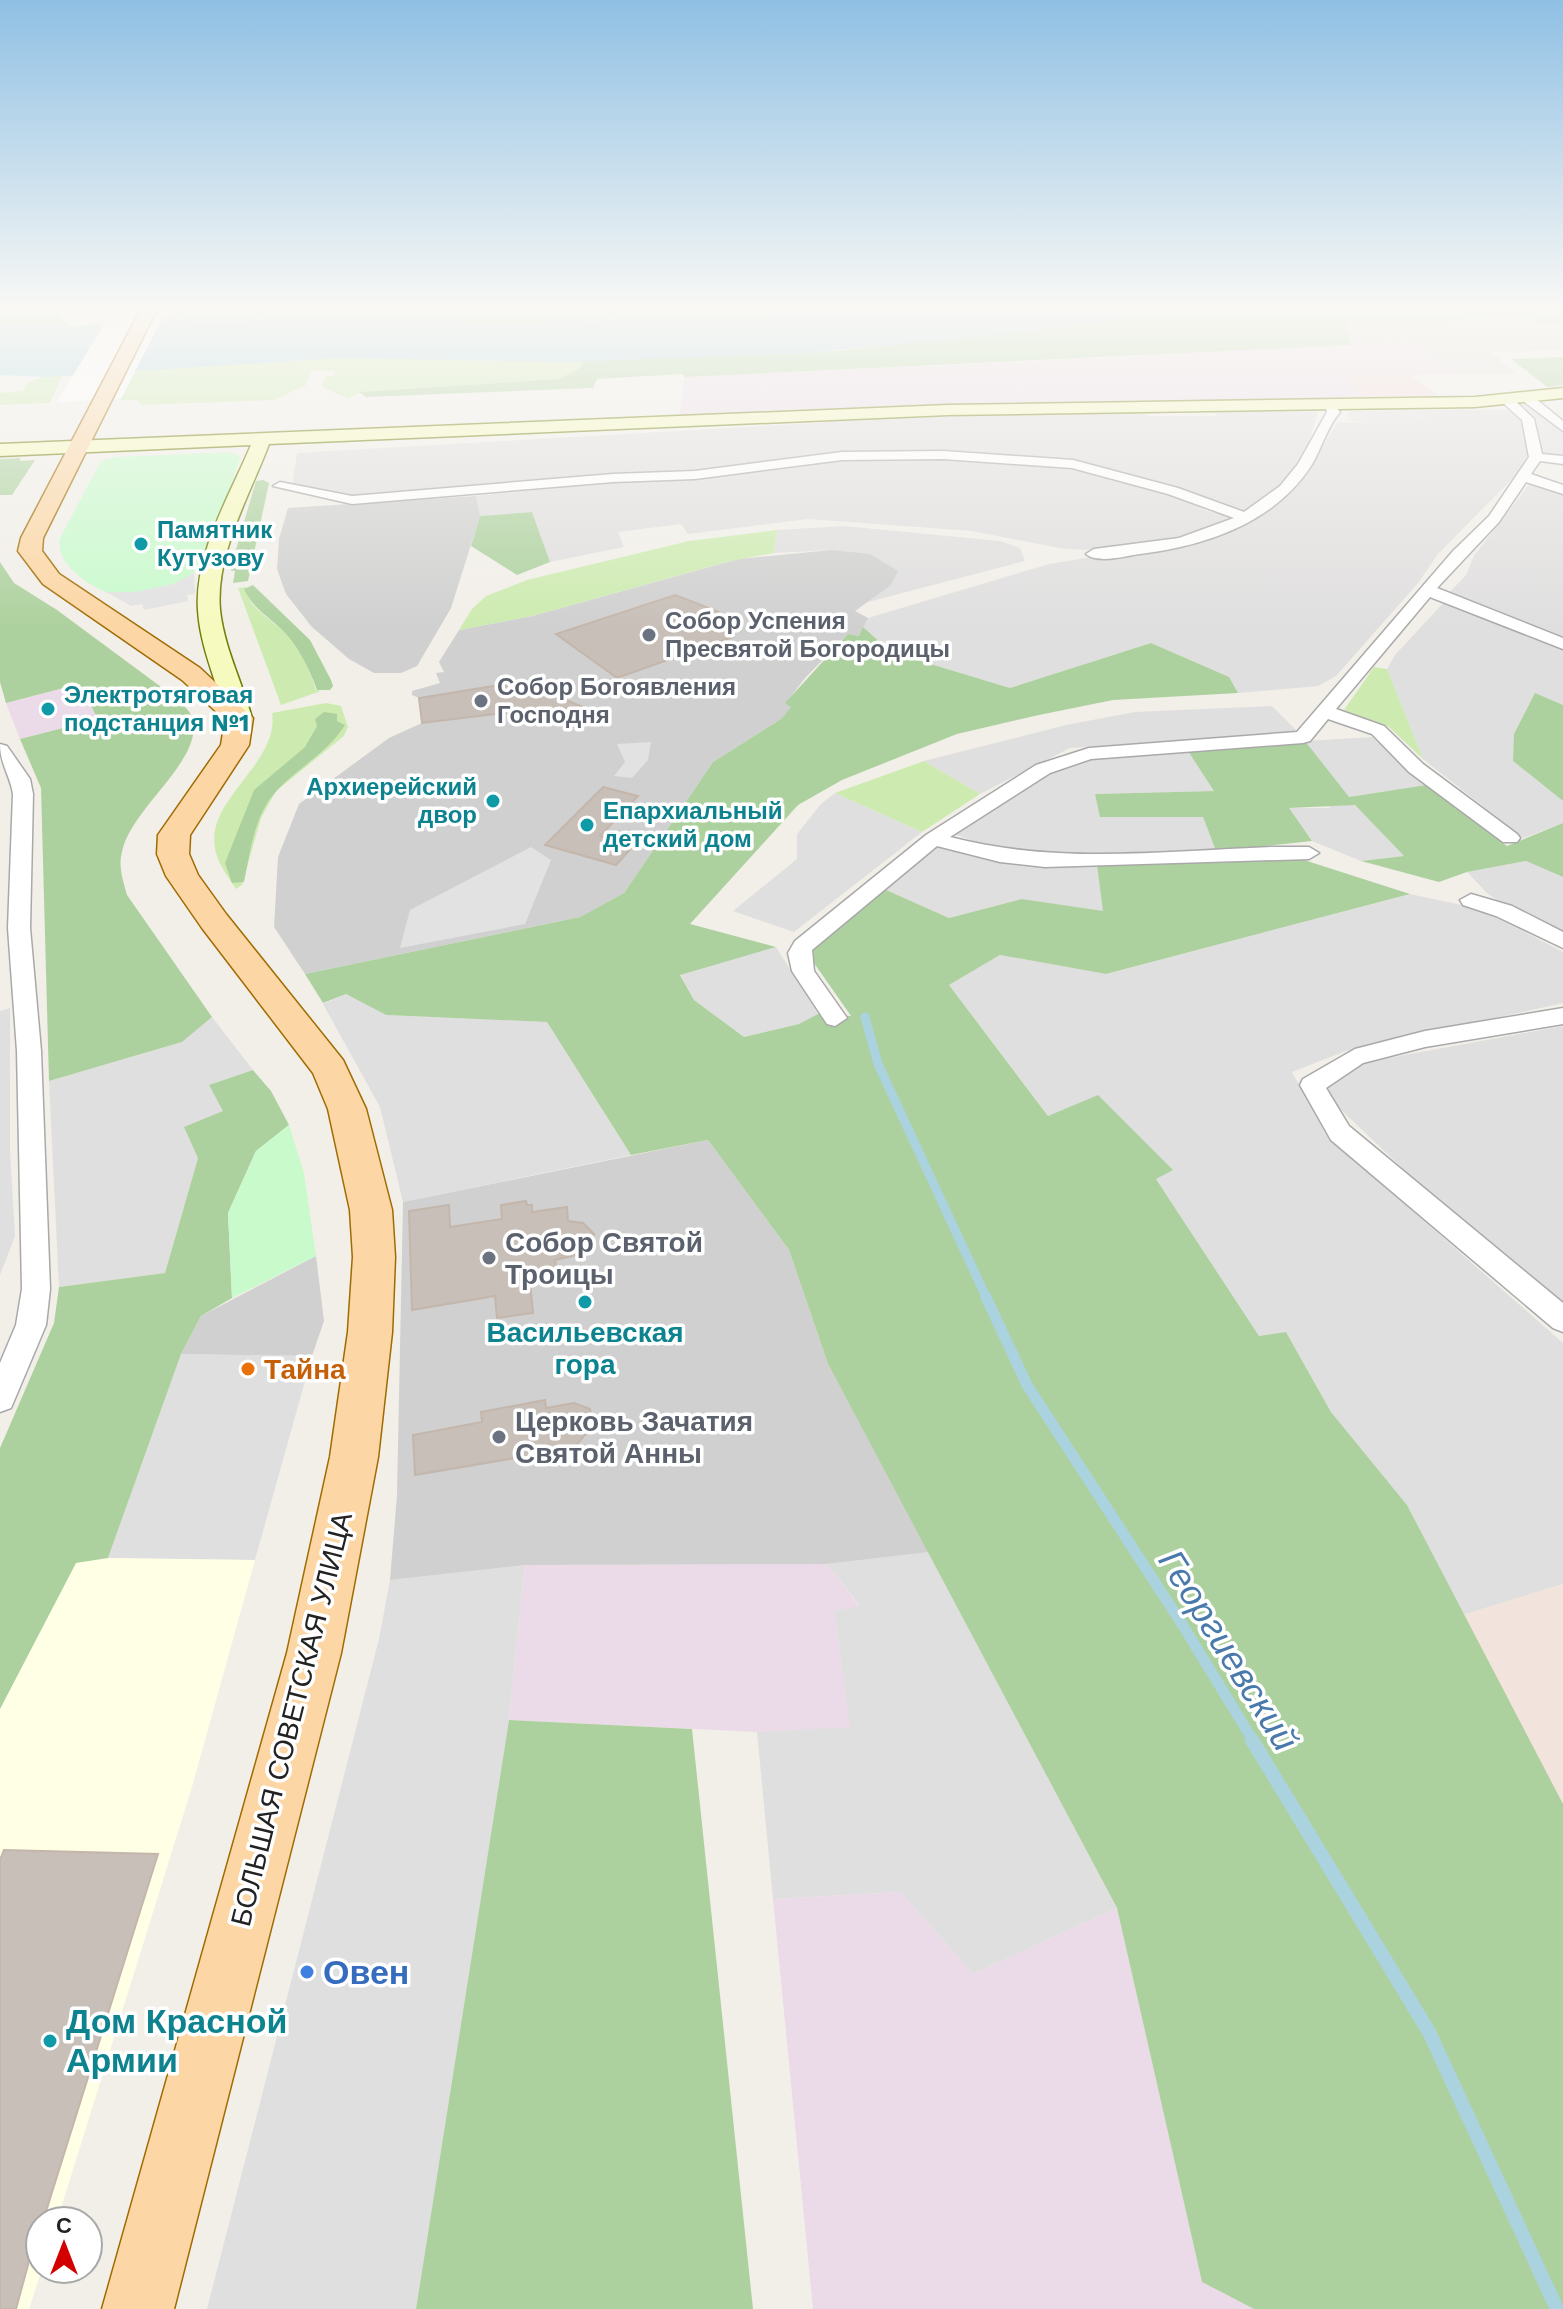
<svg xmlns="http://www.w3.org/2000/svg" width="1563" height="2309" font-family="'Work Sans',sans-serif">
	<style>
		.residential { fill: #e0dfdf }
		.commercial { fill: #f2dad9 }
		.industrial { fill: #ebdbe8 }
		.education { fill: #ffffe5 }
		.religious { fill: #d0d0d0 }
		.military { fill: #f3e3dd }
		.grass { fill: #cdebb0 }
		.forest { fill: #add19e }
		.park { fill: #c8facc }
		.parking { fill: #e2e2e2 }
		.water { fill: #aad3df }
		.pier { fill: #fff }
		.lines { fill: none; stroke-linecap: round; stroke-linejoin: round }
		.stream-far2 { stroke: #aad3df; stroke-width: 9 }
		.stream-far1 { stroke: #aad3df; stroke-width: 11 }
		.stream { stroke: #aad3df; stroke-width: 14 }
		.building { fill: #c7bfb8; stroke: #c4b6ab; stroke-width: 2 }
		.street-casing { stroke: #a9a9a9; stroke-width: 3 }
		.secondary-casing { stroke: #707d05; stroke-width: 3 }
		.primary-casing { stroke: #a06b00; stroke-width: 3 }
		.street { fill: #fff; fill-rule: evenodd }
		.secondary { fill: #f7fabf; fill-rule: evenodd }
		.primary { fill: #fcd6a4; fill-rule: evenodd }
		.culture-dot { fill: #0f9aa8; stroke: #fff; stroke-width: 3 }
		.worship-dot { fill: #6b7280; stroke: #fff; stroke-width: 3 }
		.food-dot { fill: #e8710a; stroke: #fff; stroke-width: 3 }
		.shop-dot { fill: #3f7fe0; stroke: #fff; stroke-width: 3 }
		.labels { text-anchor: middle; stroke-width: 7; stroke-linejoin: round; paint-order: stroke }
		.far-culture-label { font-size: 24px; font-weight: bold; fill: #0d838f; stroke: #fff; text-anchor: start }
		.far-worship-label { font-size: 24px; font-weight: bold; fill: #5b616d; stroke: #fff; text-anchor: start }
		.worship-label { font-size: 28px; font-weight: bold; fill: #5b616d; stroke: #fff; text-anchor: start }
		.culture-label { font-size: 28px; font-weight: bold; fill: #0d838f; stroke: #fff }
		.food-label { font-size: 28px; font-weight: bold; fill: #c56008; stroke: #fff; text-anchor: start }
		.street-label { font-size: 28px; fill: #222; stroke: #fff }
		.near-shop-label { font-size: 34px; font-weight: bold; fill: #366cbe; stroke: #fff; text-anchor: start }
		.near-culture-label { font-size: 34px; font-weight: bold; fill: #0d838f; stroke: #fff; text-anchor: start }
		.near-water-label { font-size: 36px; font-style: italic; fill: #4a7aab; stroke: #fff }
	</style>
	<rect width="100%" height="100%" fill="#f2efe9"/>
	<g class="residential">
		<polygon points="1520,313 1539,323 1563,323 1563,350 1491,352 1516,374 1460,374 1410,343 1351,345 1345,322 1444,322"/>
		<polygon points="1418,410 1514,410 1521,420 1530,452 1513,478 1438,554 1418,583 1336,676 1318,686 1238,693 1228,677 1151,643 1010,688 891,652 863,627 868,618 1049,564 1209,538 1255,519 1296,488 1337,423 1429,422"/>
		<polygon points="1218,411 1318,412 1304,457 1283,483 1246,514 1073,462 944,454 841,454 695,474 354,498 292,487 297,453 917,417 1138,412 1148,416 1216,416"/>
		<polygon points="947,457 1073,467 1172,494 1207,511 1238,519 1162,543 1093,550 1065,549 972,531 808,519 688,534 681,524 618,532 624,547 550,562 532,512 480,516 476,496 848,458"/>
		<polygon points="1530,483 1563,493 1563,641 1447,595 1466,575 1474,556"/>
		<polygon points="844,526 1000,541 1020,548 1025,561 868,602 890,586 831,550 774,553 777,530"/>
		<polygon points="1445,601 1563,647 1563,705 1535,694 1513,761 1563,801 1563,823 1523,838 1423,759 1387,669 1395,655"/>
		<polygon points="1272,706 1298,732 1070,748 980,794 924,761 1066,725 1135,712"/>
		<polygon points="1372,737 1426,785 1348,797 1305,741"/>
		<polygon points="1186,748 1215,791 1096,794 1101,817 1203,817 1216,851 1134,855 1010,854 951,833 1050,771 1095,757"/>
		<polygon points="835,793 922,832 794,932 733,911 797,859 797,834 821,804"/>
		<polygon points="1327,804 1355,805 1404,856 1361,861 1312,841 1288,808 1330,808"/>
		<polygon points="936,843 1097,865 1104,912 1022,899 949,918 884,889"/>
		<polygon points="1526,861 1563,877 1563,934 1509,908 1488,894 1467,872"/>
		<polygon points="1410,894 1480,909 1563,952 1563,1003 1346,1051 1292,1072 1326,1135 1563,1343 1563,1584 1463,1615 1407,1505 1331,1412 1286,1332 1259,1336 1156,1179 1172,1169 1049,1117 949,985 1000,955 1106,974"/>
		<polygon points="776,947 818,1014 799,1024 744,1037 694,1000 680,974"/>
		<polygon points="346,994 386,1015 547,1022 631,1155 403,1202 380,1107 323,1004"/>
		<polygon points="10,1008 10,1151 15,1236 0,1275 0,1011"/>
		<polygon points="212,1017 253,1070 209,1085 224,1111 198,1158 165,1273 59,1287 49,1081 182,1042"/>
		<polygon points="1563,1026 1563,1310 1438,1202 1318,1088 1361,1063"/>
		<polygon points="181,1354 312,1356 255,1560 108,1558"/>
		<polygon points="929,1552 1117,1908 973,1974 900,1892 773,1899 757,1732 849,1726 834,1611 859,1605 827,1564"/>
		<polygon points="525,1565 509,1720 416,2309 207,2309 379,1639 390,1580"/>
	</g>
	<polygon class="commercial" points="1411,375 1437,396 1366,397 1344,377"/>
	<g class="industrial">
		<polygon points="1410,343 1460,374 1345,377 1366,397 939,406 679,420 685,377 1140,356 1138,353"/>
		<polygon points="79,684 98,719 20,739 6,703"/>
		<polygon points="827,1564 859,1606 834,1611 850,1727 757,1732 509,1720 525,1565"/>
		<polygon points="900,1892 973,1974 1117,1908 1202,2282 1254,2309 813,2309 773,1899"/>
	</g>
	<polygon class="education" points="108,1558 255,1560 192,1787 57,2221 40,2221 42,2269 29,2309 0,2309 0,1709 76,1562"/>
	<g class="religious">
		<polygon points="476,496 480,516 451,608 417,666 401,673 374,673 349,659 312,627 286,594 277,569 279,539 288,508"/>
		<polygon points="831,550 870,554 898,571 890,586 855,611 868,618 859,636 848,634 805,678 786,703 792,706 781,719 713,762 624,893 580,917 305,974 274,927 278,857 299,804 389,738 422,723 419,698 412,695 412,691 440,683 436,673 444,672 439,662 459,630 532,616 738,559"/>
		<polygon points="708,1140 789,1250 828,1364 929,1552 827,1564 525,1565 390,1580 397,1495 403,1202"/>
		<polygon points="316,1256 324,1321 312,1356 181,1354 201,1316"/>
	</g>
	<polygon class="military" points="1563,1584 1563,1804 1463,1615"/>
	<g class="grass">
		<polygon points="178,305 455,305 461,311 455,319 397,315 218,321 159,319 181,309"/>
		<polygon points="337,358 584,361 581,368 559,379 360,392 348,399 321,386 326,376 334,376 335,371 311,371 306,385 274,400 141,405 138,400 118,400 134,370"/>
		<polygon points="46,376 62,376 50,403 0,405 0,393 23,391 28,382"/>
		<polygon points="777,530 774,553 730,561 532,616 459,630 472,609 486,596 527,580 689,541"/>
		<path d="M 246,587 C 245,606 273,620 286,634 C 300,649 310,671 316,690 L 321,691 L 281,705 L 238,588 Z"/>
		<polygon points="1374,667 1387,669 1423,759 1389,727 1344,710"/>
		<path d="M 326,703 L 341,706 L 348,727 L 344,736 L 276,791 L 261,818 L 242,885 L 236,889 C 229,878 221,868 217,856 C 198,802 280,766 272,713 Z"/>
		<polygon points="924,761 980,794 922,832 835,793"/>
	</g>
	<g class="forest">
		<polygon points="0,305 62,305 57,316 71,326 0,324"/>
		<polygon points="455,305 866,305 771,313 458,326 455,319 461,311"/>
		<polygon points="1234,305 1563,305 1563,323 1539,323 1520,313 1444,322 1345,322 1351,345 685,377 682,374 597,379 593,388 366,397 359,392 559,379 580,368 584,361 838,351"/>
		<polygon points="1563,357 1563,385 1547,387 1511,359"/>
		<polygon points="20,458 20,461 35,460 12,495 0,495 0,459"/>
		<polygon points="263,480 269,483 248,581 233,583 235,571 230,570 256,481"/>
		<polygon points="532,512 550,562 517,575 471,546 480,516"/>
		<path d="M 0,562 L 14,583 L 57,610 L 176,698 C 182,704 190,711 192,717 C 206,759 131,807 122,852 C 118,866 123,881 127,895 L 212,1017 L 182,1042 L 49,1081 L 41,788 L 20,739 L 98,719 L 79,684 L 6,703 L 0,682 Z"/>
		<path d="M 253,585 L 310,640 L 331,680 L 333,686 L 330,690 L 317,690 C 310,671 300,650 287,635 C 273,619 253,610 244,589 Z"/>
		<polygon points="863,627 891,652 1010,688 1151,643 1229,677 1238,693 1113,700 1039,715 957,734 842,780 798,805 690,924 776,947 680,975 694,1000 744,1037 799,1024 818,1014 851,1016 807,953 884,889 949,918 1022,899 1103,911 1097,865 1304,860 1410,894 1106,974 1000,955 949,985 1048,1116 1098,1095 1173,1170 1156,1179 1259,1336 1286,1332 1331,1412 1407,1505 1563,1804 1563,2309 1254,2309 1202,2282 1117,1908 828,1364 789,1250 708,1140 631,1155 547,1022 386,1015 346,994 323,1003 305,974 580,917 624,893 713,762 781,719 791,707 785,703 848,634 859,636"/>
		<polygon points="1535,693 1563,705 1563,801 1513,761 1514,734"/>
		<path d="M 324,712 L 337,714 L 337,721 L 345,725 C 326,755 296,768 274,794 C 254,817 250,853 244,882 L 232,883 L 225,863 L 254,790 L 305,747 L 317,726 L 315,719 Z"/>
		<polygon points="1305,741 1349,797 1426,785 1507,846 1563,823 1563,877 1526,861 1467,872 1439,882 1361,861 1404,856 1355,805 1289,808 1312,841 1216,851 1203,817 1100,817 1095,794 1214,791 1186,748"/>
		<polygon points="253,1070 271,1091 289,1125 256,1151 228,1213 232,1298 201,1316 181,1354 108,1558 76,1563 0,1709 0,1448 54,1323 59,1287 165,1273 198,1158 184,1127 223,1111 209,1085"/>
		<polygon points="509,1720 692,1729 753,2309 416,2309"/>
	</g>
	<g class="park">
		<path d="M 229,452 L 241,456 C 232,481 207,564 189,577 C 169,587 138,595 116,594 C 94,592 53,562 60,538 L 101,461 L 116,457 Z"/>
		<polygon points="289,1125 304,1173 316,1256 232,1298 228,1213 256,1151"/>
	</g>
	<g class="parking">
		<polygon points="1531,403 1563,432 1563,458 1542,456 1518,405"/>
		<polygon points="1418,410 1430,422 1354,422 1348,416 1349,411"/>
		<polygon points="194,573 195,594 187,595 188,601 144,610 142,604 131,606 106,592 135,592 173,584"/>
		<polygon points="651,742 648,760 632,778 614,776 625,762 617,744"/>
		<polygon points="531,847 551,860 525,924 400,948 410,910"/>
	</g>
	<polygon class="water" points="866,305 1234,305 986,336 806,353 564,362 337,358 48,377 0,375 0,324 71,326 159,319 218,321 397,315 455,319 459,326 771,313"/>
	<polygon class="pier" points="169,305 121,399 57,402 115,306"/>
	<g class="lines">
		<polyline class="stream-far2" points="865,1017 878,1064 987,1299"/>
		<polyline class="stream-far1" points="986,1297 1027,1385 1182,1624 1254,1742"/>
		<polyline class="stream" points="1252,1740 1429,2032 1557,2309"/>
	</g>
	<g class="building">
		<polygon points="675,595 719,612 733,637 617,678 556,634"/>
		<polygon points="531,680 533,687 581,706 514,716 513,712 422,723 419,698"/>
		<polygon points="603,787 638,796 600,836 634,845 616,865 545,845"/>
		<polygon points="526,1201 527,1205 532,1205 532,1212 567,1207 568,1221 583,1223 594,1234 585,1253 555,1260 556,1267 529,1271 533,1313 497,1318 495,1296 412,1310 409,1211 449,1205 450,1227 502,1219 501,1205"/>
		<polygon points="545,1400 546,1408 574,1403 590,1409 593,1425 574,1448 415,1475 413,1435 482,1422 481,1412"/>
		<polygon points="4,1850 158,1854 43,2221 40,2221 16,2309 0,2309 0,1860"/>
	</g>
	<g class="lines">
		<g class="street-casing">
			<g id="street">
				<polygon points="1523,395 1531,395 1563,421 1563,431 1523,401"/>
				<path d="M 1503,397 L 1511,397 L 1534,419 L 1542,454 L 1563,456 L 1563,464 L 1540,461 L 1531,474 L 1563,485 L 1563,494 L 1526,482 L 1499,522 L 1437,588 L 1563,638 L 1563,649 L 1430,597 L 1336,709 L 1384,726 L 1423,764 L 1517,834 L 1520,838 L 1517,842 L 1503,842 L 1409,772 L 1372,734 L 1328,719 L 1310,741 L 1303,743 L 1091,759 L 1050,773 L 950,837 C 1057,865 1164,851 1273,847 L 1309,847 L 1319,853 L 1309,859 L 1045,867 L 1000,862 L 937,846 L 812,950 L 814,971 L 847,1018 L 835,1026 L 827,1024 L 792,971 L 788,953 L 795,941 L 926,835 L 1036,765 L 1089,748 L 1297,732 L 1453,551 L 1489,516 L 1529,457 L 1522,420 L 1503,403 Z"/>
				<path d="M 1323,401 L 1331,401 L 1340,412 C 1326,429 1322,448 1311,466 C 1274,523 1205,546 1140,554 C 1125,556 1098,564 1086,554 L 1094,549 L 1179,538 L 1234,518 L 1168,494 L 1072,468 L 943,459 L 842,460 L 695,479 L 613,482 L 352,504 L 273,486 L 280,482 L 352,496 L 613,474 L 695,471 L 842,452 L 943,451 L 1073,460 L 1178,488 L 1244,512 L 1280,486 L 1298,464 L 1327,412 Z"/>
				<path d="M 0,744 L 7,746 L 30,779 L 33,794 L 30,928 L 41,1051 L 50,1289 L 46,1325 L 11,1408 L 0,1412 L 0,1363 L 16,1325 L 22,1289 L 17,1051 L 8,928 L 13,794 C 10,775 0,764 0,744 Z"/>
				<polygon points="1471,894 1512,906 1563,932 1563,948 1496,916 1463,905 1460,900"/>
				<polygon points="1563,1008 1563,1024 1425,1047 1363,1063 1326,1088 1349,1126 1563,1303 1563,1332 1553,1328 1331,1140 1300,1085 1303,1079 1355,1049 1425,1031"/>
			</g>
		</g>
		<g class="secondary-casing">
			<path id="secondary" d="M 1563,388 L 1563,398 L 1475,407 L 948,415 L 269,444 C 250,495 215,554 220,610 C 224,647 242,682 252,718 L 239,726 L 226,718 C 217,682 200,647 198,610 C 194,554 230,495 251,445 L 0,456 L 0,444 L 948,405 L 1475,397 Z"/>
		</g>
		<g class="primary-casing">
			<polygon id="primary" points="143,305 159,305 43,538 42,551 59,574 200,668 253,718 249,745 190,835 189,854 198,875 226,914 343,1060 366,1109 392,1210 395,1257 392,1332 378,1457 341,1653 174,2309 102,2309 287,1653 330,1457 348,1332 353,1257 350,1210 328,1109 313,1073 202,928 166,876 157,854 158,835 221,745 225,720 182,680 43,584 18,551 21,538"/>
		</g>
		<use href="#street" class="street"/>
		<use href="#secondary" class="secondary"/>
		<use href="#primary" class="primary"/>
	</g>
	<linearGradient id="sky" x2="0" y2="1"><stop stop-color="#8fc0e4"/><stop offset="0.49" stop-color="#f9f8f5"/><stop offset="1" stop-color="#f9f8f5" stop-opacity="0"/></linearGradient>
	<rect width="1563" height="628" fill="url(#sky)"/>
	<g class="culture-dot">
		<circle cx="141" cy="544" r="8"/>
		<circle cx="48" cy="709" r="8"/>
		<circle cx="493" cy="801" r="8"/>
		<circle cx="587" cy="825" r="8"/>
		<circle cx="585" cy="1302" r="8"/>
		<circle cx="50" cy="2041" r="8"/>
	</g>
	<g class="worship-dot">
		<circle cx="649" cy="635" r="8"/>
		<circle cx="481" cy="701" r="8"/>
		<circle cx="489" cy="1258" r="8"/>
		<circle cx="499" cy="1437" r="8"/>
	</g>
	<circle class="food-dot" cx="248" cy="1369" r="8"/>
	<circle class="shop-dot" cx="307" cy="1972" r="8"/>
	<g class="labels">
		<g class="far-culture-label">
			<text x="157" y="538">Памятник<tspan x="157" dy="28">Кутузову</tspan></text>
			<text x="64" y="703">Электротяговая<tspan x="64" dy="28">подстанция №1</tspan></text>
			<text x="477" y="795" text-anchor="end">Архиерейский<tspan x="477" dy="28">двор</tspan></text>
			<text x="603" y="819">Епархиальный<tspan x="603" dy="28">детский дом</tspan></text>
		</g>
		<g class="far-worship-label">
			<text x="665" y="629">Собор Успения<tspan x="665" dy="28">Пресвятой Богородицы</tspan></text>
			<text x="497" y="695">Собор Богоявления<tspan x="497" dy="28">Господня</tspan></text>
		</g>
		<g class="worship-label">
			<text x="505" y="1252">Собор Святой<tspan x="505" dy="32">Троицы</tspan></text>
			<text x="515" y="1431">Церковь Зачатия<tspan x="515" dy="32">Святой Анны</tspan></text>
		</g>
		<g class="culture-label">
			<text x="585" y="1342">Васильевская<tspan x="585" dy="32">гора</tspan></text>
		</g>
		<g class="food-label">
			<text x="264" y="1379">Тайна</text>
		</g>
		<g class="street-label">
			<text transform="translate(291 1719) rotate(-76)" y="10">БОЛЬШАЯ СОВЕТСКАЯ УЛИЦА</text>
		</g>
		<g class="near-shop-label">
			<text x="323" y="1984">Овен</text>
		</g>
		<g class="near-culture-label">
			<text x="66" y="2033">Дом Красной<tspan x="66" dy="39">Армии</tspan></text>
		</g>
		<g class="near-water-label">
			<text transform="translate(1229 1650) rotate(58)" y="13">Георгиевский</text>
		</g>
	</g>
	<g transform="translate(64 2245)"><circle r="38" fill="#ffffff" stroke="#a7a7a7" stroke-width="2"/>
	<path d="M0-6L14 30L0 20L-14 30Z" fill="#d40000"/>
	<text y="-12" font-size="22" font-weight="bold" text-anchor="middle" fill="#222222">С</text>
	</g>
</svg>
